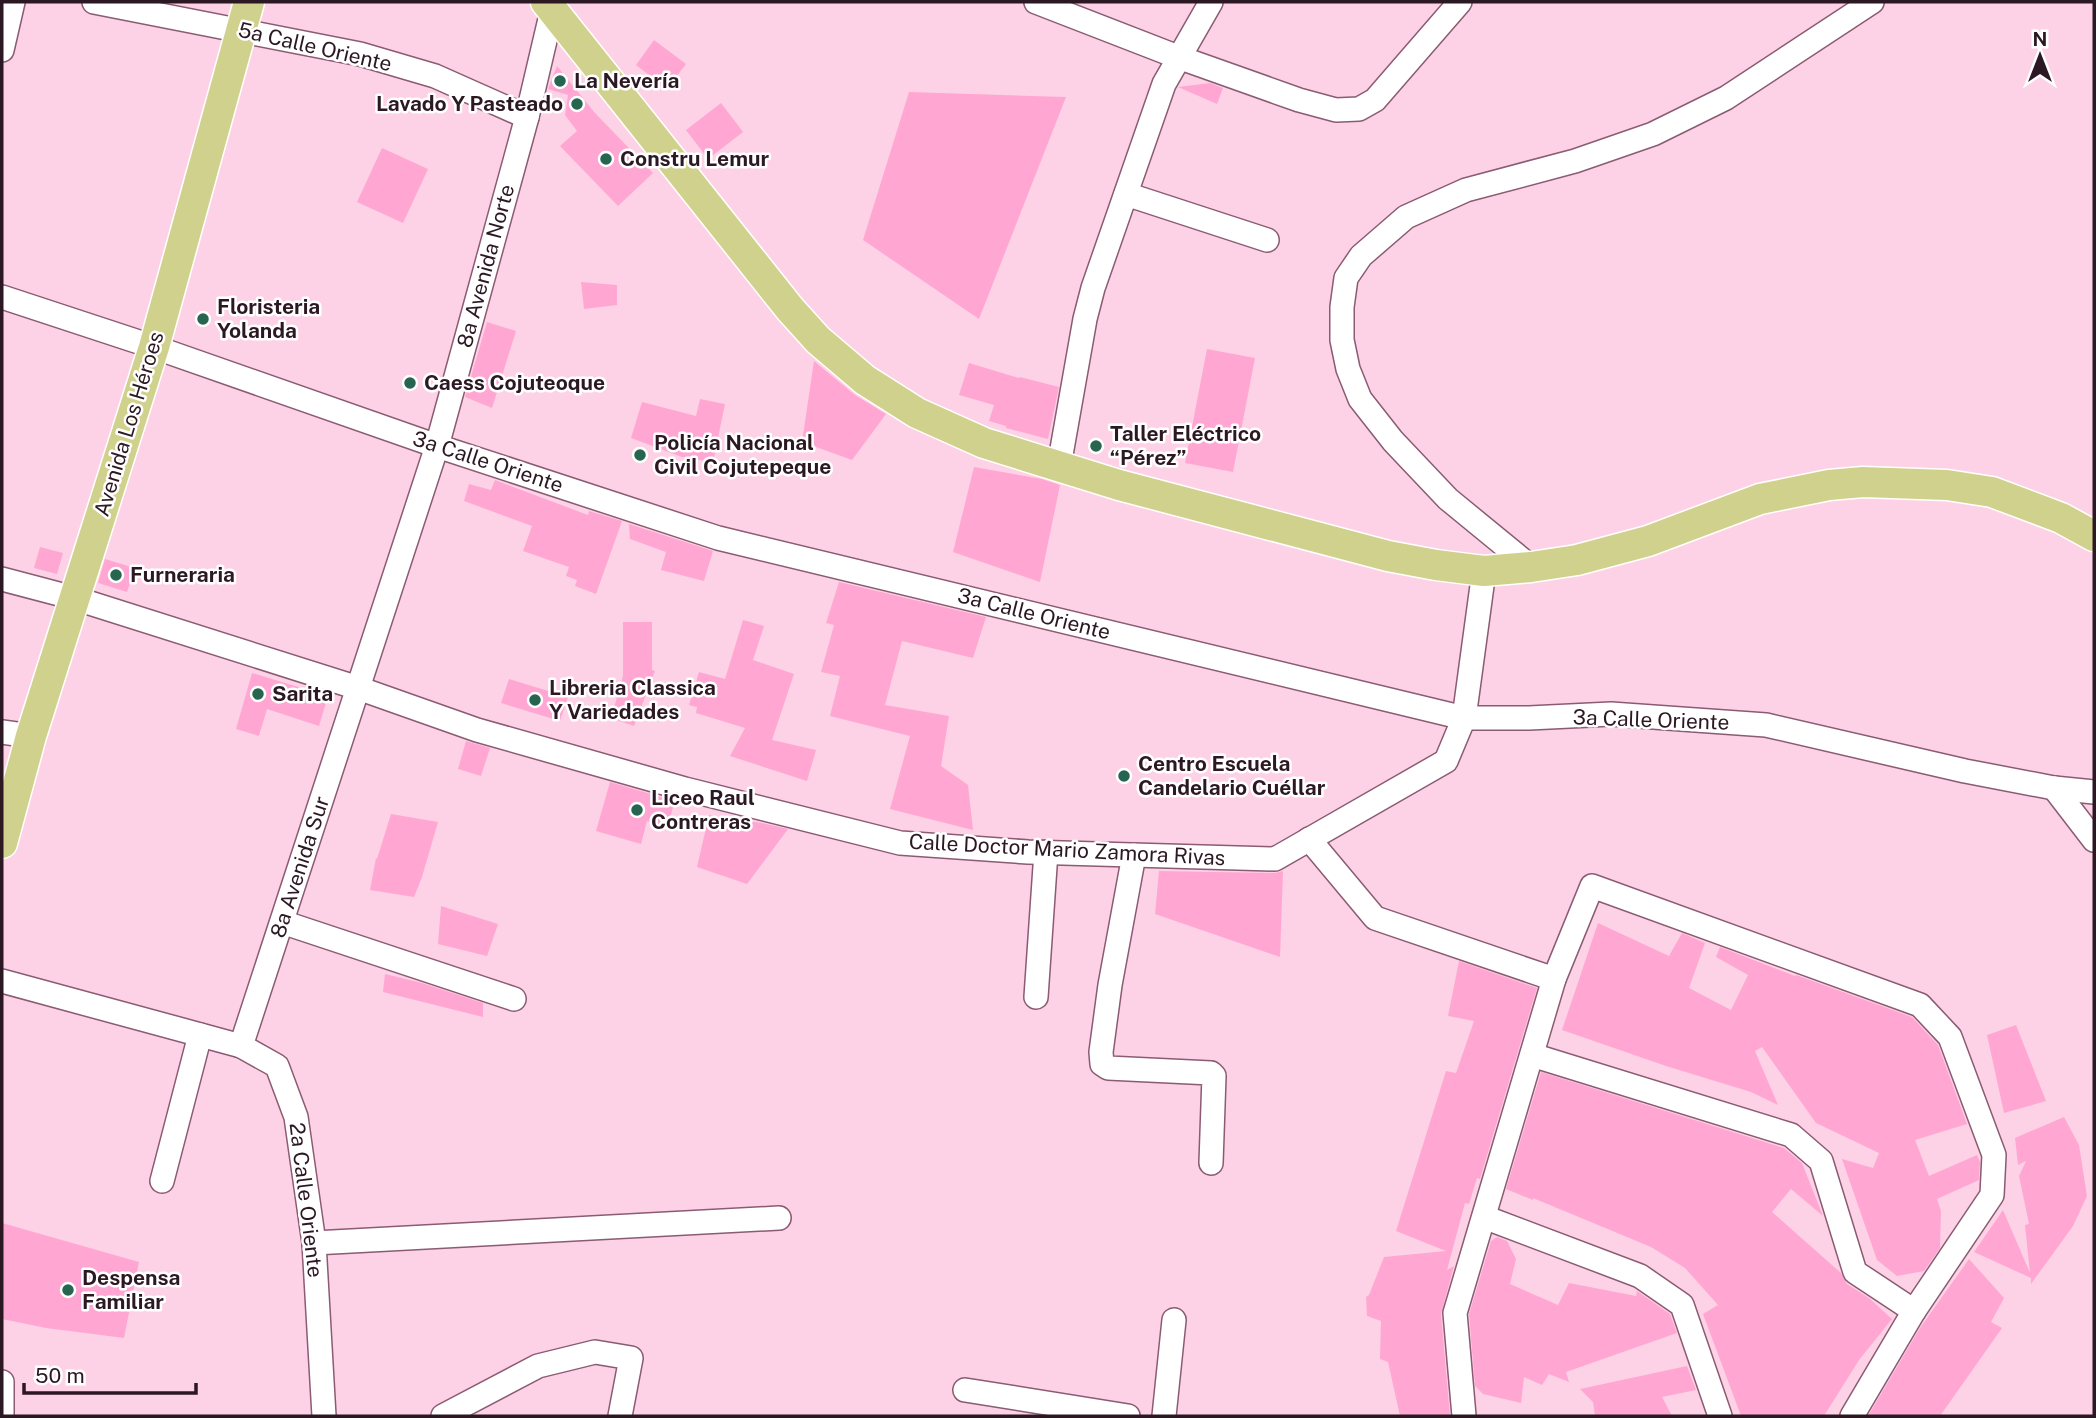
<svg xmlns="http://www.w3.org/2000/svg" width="2096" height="1418" font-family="'Public Sans',sans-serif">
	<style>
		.building { fill: #ffa7d2 }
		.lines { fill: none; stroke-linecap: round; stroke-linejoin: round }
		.minor-casing { stroke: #8a5b72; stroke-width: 26 }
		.major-casing { stroke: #fff; stroke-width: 33 }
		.minor { stroke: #fff; stroke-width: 23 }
		.major { stroke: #d1d18e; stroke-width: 30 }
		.poi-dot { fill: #276551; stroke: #fff; stroke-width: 2.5 }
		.labels { text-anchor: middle; stroke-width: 5; stroke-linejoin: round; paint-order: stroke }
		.street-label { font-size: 21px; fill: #2b1822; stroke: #fff }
		.poi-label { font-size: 21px; font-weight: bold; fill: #2b1822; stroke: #fff; text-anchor: start }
	</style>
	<rect width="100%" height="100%" fill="#fdd2e6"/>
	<g class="building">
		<polygon points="654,40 686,64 667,89 636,65"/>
		<polygon points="557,66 595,113 653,173 618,206 560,146 577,131 565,115 568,95 548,89"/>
		<polygon points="1210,83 1223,88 1217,104 1178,87"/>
		<polygon points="909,92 1066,97 979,319 863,240"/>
		<polygon points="721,103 743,132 708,159 686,130"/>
		<polygon points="382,148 428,169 403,223 357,202"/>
		<polygon points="581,282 617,285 617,305 584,309"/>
		<polygon points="487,322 516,331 492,408 465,397"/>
		<polygon points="1207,349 1255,358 1233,472 1185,463"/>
		<polygon points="814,361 855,395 886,414 852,460 802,442"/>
		<polygon points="969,363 1019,378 1020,377 1059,387 1048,439 1006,428 1006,426 989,421 994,405 959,395"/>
		<polygon points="700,399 725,404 713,462 682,457 631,438 642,402 696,416"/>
		<polygon points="974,467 1042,479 1060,485 1040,582 953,552"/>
		<polygon points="495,480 588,515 589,511 622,521 596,594 575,586 577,580 566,576 569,567 523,551 532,526 464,501 469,484 491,490"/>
		<polygon points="629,524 713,551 704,581 661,570 666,552 630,539"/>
		<polygon points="40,547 63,553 57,574 34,568"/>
		<polygon points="105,559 135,568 127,592 98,583"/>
		<polygon points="839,582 986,617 973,658 902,641 885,705 949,716 941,766 968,785 973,830 890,809 910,736 830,716 840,676 821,672 834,625 826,623"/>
		<polygon points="743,620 764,626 753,660 794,674 772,740 816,750 807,781 730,756 745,728 696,713 697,707 689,705 699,672 725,679"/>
		<polygon points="623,622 652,622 652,670 655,671 634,726 611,718 623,676"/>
		<polygon points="252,673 328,696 319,726 267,709 259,736 236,729"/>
		<polygon points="509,679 568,697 560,721 501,703"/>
		<polygon points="466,741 490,748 481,776 458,769"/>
		<polygon points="610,782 675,801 667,827 647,821 641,844 596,831"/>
		<polygon points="391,814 438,822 422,877 414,897 370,890 376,858 377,859"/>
		<polygon points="709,815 762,823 788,829 747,884 697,867"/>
		<polygon points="1159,871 1275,873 1283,871 1280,957 1155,914"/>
		<polygon points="441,906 498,924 487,956 438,944"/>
		<polygon points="1598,923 1669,956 1682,933 1705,943 1689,988 1731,1010 1748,975 1716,957 1720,947 1795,976 1796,975 1912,1017 1938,1045 1967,1124 1915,1140 1929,1176 1977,1155 1980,1162 1979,1180 1937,1199 1941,1211 1940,1248 1924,1271 1897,1276 1877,1260 1842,1159 1873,1168 1879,1153 1816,1123 1762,1047 1755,1051 1778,1105 1751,1092 1666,1066 1562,1030"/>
		<polygon points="1459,961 1537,988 1480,1179 1477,1178 1469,1204 1465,1203 1447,1270 1454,1266 1441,1314 1450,1416 1400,1416 1388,1362 1380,1359 1381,1321 1367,1316 1366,1297 1369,1295 1384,1257 1446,1251 1396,1231 1446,1071 1456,1073 1474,1021 1448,1016"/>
		<polygon points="385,974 422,983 483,1003 483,1017 383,992"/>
		<polygon points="2016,1025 2046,1101 2004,1113 1987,1035"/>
		<polygon points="1541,1072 1784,1148 1802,1163 1823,1216 1791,1189 1772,1212 1841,1273 1847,1284 1869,1298 1892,1319 1859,1360 1824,1416 1741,1416 1703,1314 1718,1305 1685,1268 1651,1247 1533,1198 1533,1200 1506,1189"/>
		<polygon points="2064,1117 2079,1145 2087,1196 2073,1226 2031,1284 2031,1278 1974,1252 2003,1210 2030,1273 2025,1225 2029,1224 2019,1176 2026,1161 2018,1165 2015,1138"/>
		<polygon points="2,1223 139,1262 124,1338 46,1328 2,1319"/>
		<polygon points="1497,1237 1507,1241 1516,1259 1510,1284 1558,1305 1569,1283 1636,1296 1637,1291 1670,1314 1677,1333 1566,1372 1569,1382 1549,1374 1542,1385 1524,1377 1521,1403 1483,1394 1475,1386 1469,1314 1491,1241"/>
		<polygon points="1969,1259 2004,1298 1991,1322 2002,1328 1940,1416 1868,1416 1920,1328"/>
		<polygon points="1687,1366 1696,1390 1662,1397 1672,1416 1595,1416 1593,1402 1580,1389"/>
	</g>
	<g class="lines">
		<g class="minor-casing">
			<g id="minor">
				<polyline points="94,2 360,54 435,76 527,117"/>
				<polyline points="1036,2 1178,57 1299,100 1336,110 1359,109 1375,100 1460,2"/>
				<polyline points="2,50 13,2"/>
				<polyline points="1126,194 1267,240"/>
				<polyline points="2,297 154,347 437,446 718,538 1464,718 1529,718 1611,714 1766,725 1965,771 2054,788 2094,792"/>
				<polyline points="1059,466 1085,319 1093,288 1164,84 1211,2"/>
				<polyline points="1531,567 1448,499 1393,441 1360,399 1348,369 1342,340 1342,307 1346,278 1361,256 1406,217 1466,190 1575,161 1653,134 1726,98 1872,2"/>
				<polyline points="2,579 74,598 358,688 477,730 685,789 900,843 1028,852 1275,859 1446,761 1464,718 1484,571"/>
				<polyline points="2,732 31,736"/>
				<polyline points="2054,788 2094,840"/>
				<polyline points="1309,839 1375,918 1554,979"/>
				<polyline points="1134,855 1110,985 1101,1052 1102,1064 1108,1068 1211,1073 1214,1076 1211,1163"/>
				<polyline points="282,922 514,999"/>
				<polyline points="2,981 241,1046 277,1066 296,1117 314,1243 324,1416"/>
				<polyline points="1036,997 1046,852"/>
				<polyline points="241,1046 437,446 527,117 554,2"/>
				<polyline points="1532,1055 1791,1135 1821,1161 1855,1272 1914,1311"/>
				<polyline points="162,1181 200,1035"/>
				<polyline points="1484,1217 1640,1276 1682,1305 1720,1416"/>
				<polyline points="314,1243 779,1218"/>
				<polyline points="2,1382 2,1416"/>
				<polyline points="965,1390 1128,1416"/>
				<polyline points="443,1416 538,1366 595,1352 631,1358 620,1416"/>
				<polyline points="1164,1416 1174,1320"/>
				<polyline points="1464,1416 1455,1313 1554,979 1592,886 1920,1005 1950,1037 1994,1155 1992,1195 1914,1311 1852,1416"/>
			</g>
		</g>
		<g class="major-casing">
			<g id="major">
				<polyline points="546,2 790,309 818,340 865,380 917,413 984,443 1119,485 1388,556 1436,565 1484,571 1531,567 1577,560 1648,541 1760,499 1829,485 1863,482 1947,485 1992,492 2061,518 2094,536"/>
				<polyline points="2,843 31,736 154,347 249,2"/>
			</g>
		</g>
		<use href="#minor" class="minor"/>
		<use href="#major" class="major"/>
	</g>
	<g class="poi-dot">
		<circle cx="560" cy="81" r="7"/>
		<circle cx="577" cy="104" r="7"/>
		<circle cx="606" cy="159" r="7"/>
		<circle cx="203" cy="319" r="7"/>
		<circle cx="410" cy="383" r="7"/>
		<circle cx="1096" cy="446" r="7"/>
		<circle cx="640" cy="455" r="7"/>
		<circle cx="116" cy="575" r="7"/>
		<circle cx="258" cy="694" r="7"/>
		<circle cx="535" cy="700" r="7"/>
		<circle cx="1124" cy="776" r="7"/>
		<circle cx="637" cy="810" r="7"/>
		<circle cx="68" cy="1290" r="7"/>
	</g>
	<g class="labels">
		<g class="street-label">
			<text transform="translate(315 47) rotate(13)" y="7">5a Calle Oriente</text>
			<text transform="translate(486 266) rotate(-75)" y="7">8a Avenida Norte</text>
			<text transform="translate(129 424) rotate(-73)" y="7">Avenida Los Héroes</text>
			<text transform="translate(488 462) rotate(18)" y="7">3a Calle Oriente</text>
			<text transform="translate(1034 614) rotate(14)" y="7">3a Calle Oriente</text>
			<text transform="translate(1651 720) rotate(2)" y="7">3a Calle Oriente</text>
			<text transform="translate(1067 850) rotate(3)" y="7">Calle Doctor Mario Zamora Rivas</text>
			<text transform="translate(300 867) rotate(-72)" y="7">8a Avenida Sur</text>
			<text transform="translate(306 1200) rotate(83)" y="7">2a Calle Oriente</text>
		</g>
		<g class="poi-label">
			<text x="574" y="88">La Nevería</text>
			<text x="563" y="111" text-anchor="end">Lavado Y Pasteado</text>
			<text x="620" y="166">Constru Lemur</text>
			<text x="217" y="314">Floristeria<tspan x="217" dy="24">Yolanda</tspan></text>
			<text x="424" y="390">Caess Cojuteoque</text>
			<text x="1110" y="441">Taller Eléctrico<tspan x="1110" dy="24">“Pérez”</tspan></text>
			<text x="654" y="450">Policía Nacional<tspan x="654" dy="24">Civil Cojutepeque</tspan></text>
			<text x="130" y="582">Furneraria</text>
			<text x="549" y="695">Libreria Classica<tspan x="549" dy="24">Y Variedades</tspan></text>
			<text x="272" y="701">Sarita</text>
			<text x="1138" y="771">Centro Escuela<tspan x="1138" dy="24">Candelario Cuéllar</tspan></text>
			<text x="651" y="805">Liceo Raul<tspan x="651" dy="24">Contreras</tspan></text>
			<text x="82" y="1285">Despensa<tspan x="82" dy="24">Familiar</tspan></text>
		</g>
	</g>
	<rect width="2096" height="1418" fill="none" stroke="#2b1822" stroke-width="7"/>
	<g transform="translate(2040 56)" stroke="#ffffff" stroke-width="5" paint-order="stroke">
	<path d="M0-5L12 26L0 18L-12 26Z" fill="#2b1822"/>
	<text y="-10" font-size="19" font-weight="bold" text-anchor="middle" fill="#2b1822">N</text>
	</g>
	<path d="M24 1383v10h172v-10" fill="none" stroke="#2b1822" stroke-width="3.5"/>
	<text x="35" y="1383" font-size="21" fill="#2b1822" stroke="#ffffff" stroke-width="5" paint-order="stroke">50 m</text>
</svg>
